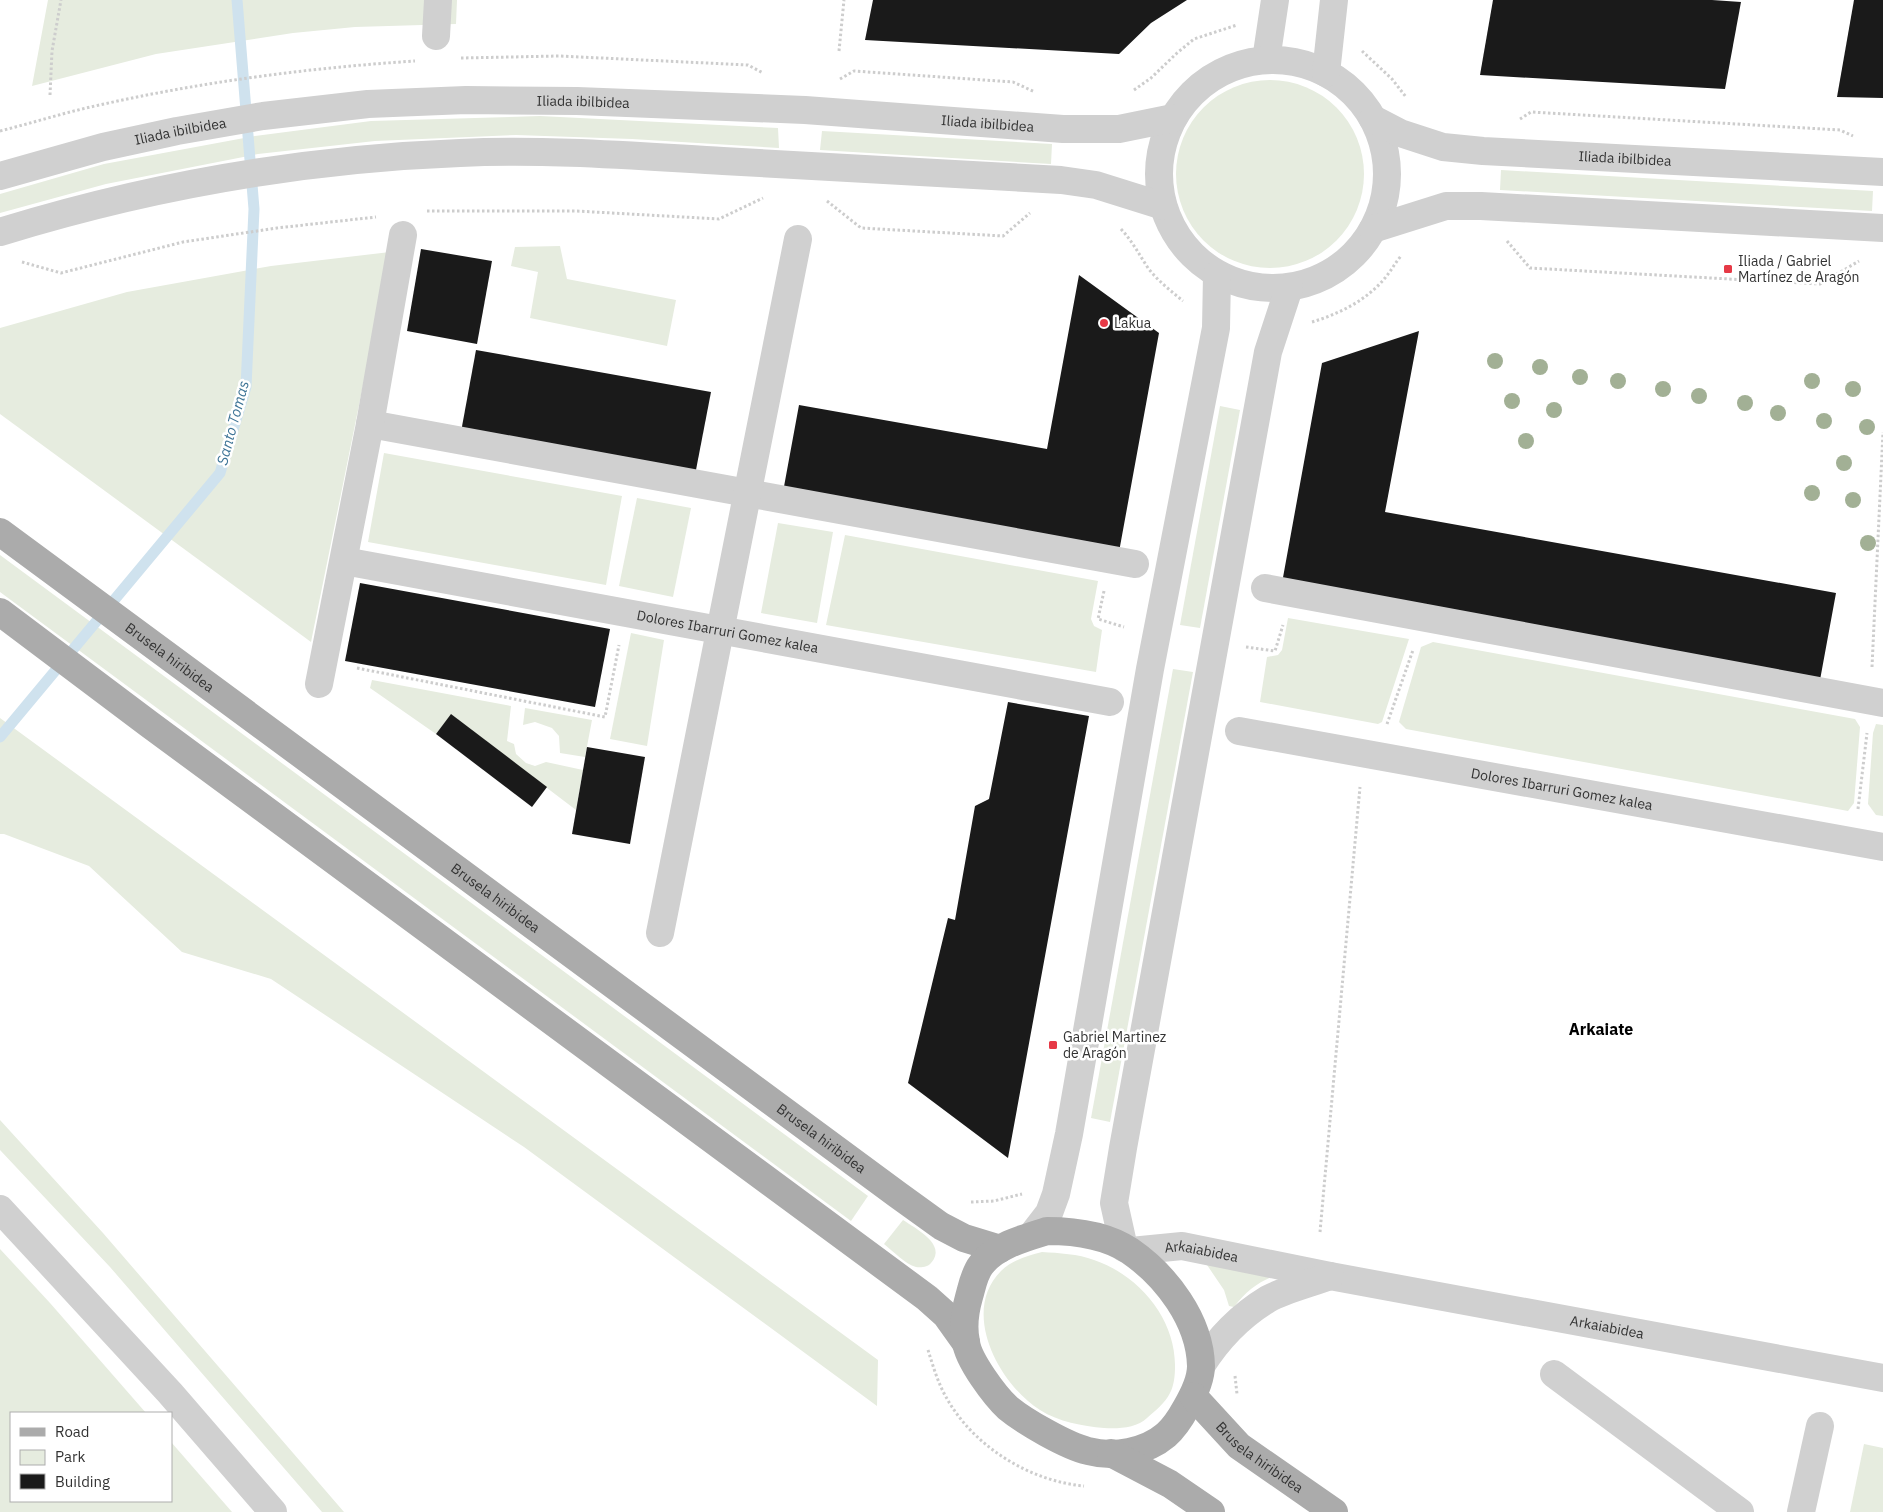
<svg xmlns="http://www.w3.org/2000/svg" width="1883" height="1512" font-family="'IBM Plex Sans',sans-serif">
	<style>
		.green { fill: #e6ecdf }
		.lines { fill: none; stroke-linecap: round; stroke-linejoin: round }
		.stream { stroke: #cfe2ee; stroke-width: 11 }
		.building { fill: #1a1a1a }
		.path { stroke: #cdcdcd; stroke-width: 3; stroke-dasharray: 2.5 2.5; stroke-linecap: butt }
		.minor { stroke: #d0d0d0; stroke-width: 28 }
		.major { stroke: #ababab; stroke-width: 28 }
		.tree { fill: #a2b095 }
		.poi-dot { fill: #e63946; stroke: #fff; stroke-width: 2 }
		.labels { text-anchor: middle; stroke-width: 5; stroke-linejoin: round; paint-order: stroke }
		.street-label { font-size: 14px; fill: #333; stroke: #fff }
		.poi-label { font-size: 14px; fill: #333; stroke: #fff; text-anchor: start }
		.water-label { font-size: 15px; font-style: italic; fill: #3f7597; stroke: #fff }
		.quarter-label { font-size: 16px; font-weight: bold; fill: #000; stroke: #fff }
	</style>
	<rect width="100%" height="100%" fill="#fff"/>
	<g class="green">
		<polygon points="48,0 457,0 456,24 355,27 293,33 156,54 32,86"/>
		<circle cx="1270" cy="174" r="94"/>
		<polygon points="540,116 778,128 779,148 632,139 516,135 375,141 258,154 106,184 0,213 0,194 104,164 255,136 371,121"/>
		<polygon points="822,131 1052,144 1051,164 820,150"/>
		<polygon points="1501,170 1873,191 1872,211 1500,190"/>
		<polygon points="560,246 567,279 676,300 667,346 530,318 538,272 511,266 515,247"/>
		<polygon points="390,252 311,642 0,414 0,328 127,292 271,266"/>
		<polygon points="1220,406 1240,410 1200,628 1180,625"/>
		<polygon points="384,453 622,496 606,585 368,542"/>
		<polygon points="637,498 691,508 673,597 619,586"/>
		<polygon points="778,523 833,532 817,623 761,613"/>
		<polygon points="845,535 1098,581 1091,619 1094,626 1102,630 1096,672 826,625"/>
		<polygon points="0,555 868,1196 851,1221 0,592"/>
		<polygon points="1288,618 1409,639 1382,722 1378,724 1260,702 1267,657 1278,655 1282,650"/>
		<polygon points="631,633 664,640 647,746 610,739"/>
		<polygon points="1433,642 1855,719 1860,727 1854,803 1848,811 1406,729 1399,722 1421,647"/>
		<polygon points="1173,669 1193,672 1110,1122 1091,1118"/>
		<polygon points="372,680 511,706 507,741 514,744 516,754 526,763 535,766 546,762 583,770 576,810 451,715 436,734 370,688"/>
		<polygon points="525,708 592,720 585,757 560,753 559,736 552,728 535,722 523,725"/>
		<polygon points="0,718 878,1360 877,1406 524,1147 271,979 182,952 89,866 4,834 0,834"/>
		<polygon points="1876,724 1883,725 1883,816 1876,815 1868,804 1873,733"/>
		<polygon points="0,1120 103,1233 344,1512 322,1512 110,1267 0,1150"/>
		<path d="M 903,1220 C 915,1228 948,1245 931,1263 C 928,1267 921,1268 916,1267 C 905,1264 893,1251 884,1244 Z"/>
		<polygon points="0,1249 50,1303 146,1413 11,1413 11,1501 171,1501 171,1442 232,1512 0,1512"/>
		<path d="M 1042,1252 C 1059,1253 1078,1254 1094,1260 C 1139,1275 1176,1319 1175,1367 C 1175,1375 1174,1386 1170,1393 C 1165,1403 1155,1411 1147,1418 C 1137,1428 1118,1429 1104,1428 C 1082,1426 1059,1422 1040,1410 C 999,1384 960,1312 1001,1271 C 1012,1260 1027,1256 1042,1252 Z"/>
		<path d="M 1205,1262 L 1276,1275 C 1257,1283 1247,1290 1234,1307 L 1229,1306 L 1224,1290 Z"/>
		<polygon points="1864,1444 1883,1448 1883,1512 1850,1512"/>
	</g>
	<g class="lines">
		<polyline class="stream" points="0,737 220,473 246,387 254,209 237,0"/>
	</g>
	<g class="building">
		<polygon points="873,0 1187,0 1151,23 1119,54 865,40"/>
		<polygon points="1493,0 1712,0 1741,2 1725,89 1480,75"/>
		<polygon points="1854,0 1883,0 1883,98 1837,97"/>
		<polygon points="421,249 492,261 477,344 407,331"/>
		<polygon points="1079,275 1159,333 1119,552 783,492 799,405 1047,449"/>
		<polygon points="1419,331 1385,512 1836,593 1820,680 1282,583 1322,363"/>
		<polygon points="476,350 711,392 695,475 461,432"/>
		<polygon points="360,583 610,629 595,707 345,661"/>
		<polygon points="1008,702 1089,716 1008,1158 908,1083 948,918 955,920 975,806 989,799"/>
		<polygon points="451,714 547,787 532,807 436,734"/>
		<polygon points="587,747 645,757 630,844 572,834"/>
	</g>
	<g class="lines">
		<g class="path">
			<polyline points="839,51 844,0"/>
			<polyline points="1362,51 1392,79 1406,97"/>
			<polyline points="461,58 559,56 748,65 763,73"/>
			<polyline points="840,79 854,71 1013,82 1035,92"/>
			<polyline points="1134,90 1151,78 1177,53 1194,39 1237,25"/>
			<polyline points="50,95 52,51 61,0"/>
			<polyline points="1520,119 1531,112 1840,130 1853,136"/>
			<path d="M 0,131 C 32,123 63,113 95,106 C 201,82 307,68 415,61"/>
			<polyline points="827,201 861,228 1003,236 1030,213"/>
			<polyline points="427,211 576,211 719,219 763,198"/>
			<path d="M 1121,229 C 1132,241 1139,254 1148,268 C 1158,281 1171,291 1183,301"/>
			<polyline points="1507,241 1530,268 1820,284 1859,261"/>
			<polyline points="22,262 61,273 183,242 277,228 376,217"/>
			<path d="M 1312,322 C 1339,314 1367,300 1385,278 C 1391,271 1395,263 1401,256"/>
			<polyline points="1104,591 1098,619 1124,627"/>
			<polyline points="1246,647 1275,651 1283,625"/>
			<polyline points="1872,667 1883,432"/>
			<polyline points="357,668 605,717 619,645"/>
			<polyline points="1387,724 1413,650"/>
			<polyline points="1858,809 1867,733"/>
			<polyline points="971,1202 994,1201 1022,1194"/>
			<polyline points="1320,1232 1360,787"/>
			<path d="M 928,1350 C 933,1366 938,1383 946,1397 C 973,1446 1029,1481 1084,1486"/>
			<polyline points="1235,1376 1237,1394"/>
		</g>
		<g class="minor">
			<polyline points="436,36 438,0"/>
			<polyline points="1266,60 1275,0"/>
			<circle cx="1273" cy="174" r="114"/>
			<polyline points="1326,73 1334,0"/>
			<path id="s1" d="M 1373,119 L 1400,133 L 1443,147 L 1483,151 L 1883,172"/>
			<path id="s2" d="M 0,176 L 103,147 L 177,131 L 263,116 L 368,104 L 466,100 L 577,101 L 805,110 L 1063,129 L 1119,129 L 1173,118"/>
			<polyline points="1373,229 1446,206 1481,206 1883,228"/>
			<path d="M 0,232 C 149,186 304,159 460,153 C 547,149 635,156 723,161 C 836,168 949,174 1061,180 L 1096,185 L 1163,206"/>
			<polyline points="370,424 1135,564"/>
			<path id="s3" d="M 344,561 L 1110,702"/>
			<polyline points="1265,588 1883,703"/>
			<polyline points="319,684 370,424 403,235"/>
			<path id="s4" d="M 1239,731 L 1883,847"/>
			<polyline points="660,933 798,239"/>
			<polyline points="0,1209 170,1393 273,1512"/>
			<polyline points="1032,1235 1049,1213 1056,1194 1069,1134 1150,669 1216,328 1217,275"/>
			<polyline points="1124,1248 1114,1203 1123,1148 1268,352 1289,288"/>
			<path id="s5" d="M 1131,1251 L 1182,1246 L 1330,1276 L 1883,1378"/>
			<path d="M 1201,1366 C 1218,1339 1240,1316 1268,1299 C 1284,1290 1312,1283 1330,1276"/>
			<polyline points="1554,1374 1740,1512"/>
			<polyline points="1801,1512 1820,1426"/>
		</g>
		<g class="major">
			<path id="s6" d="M 0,532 L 898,1195 L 941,1226 L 964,1238 L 1000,1249"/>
			<polyline points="0,612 149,724 927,1298 946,1315 966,1343"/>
			<path d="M 1047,1231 C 1075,1231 1106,1235 1130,1251 C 1166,1276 1200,1320 1201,1366 C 1201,1380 1193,1396 1186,1408 C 1180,1419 1175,1427 1166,1435 C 1146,1452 1114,1458 1088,1451 C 1067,1446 1025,1422 1008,1408 C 995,1396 968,1360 966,1342 C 963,1328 965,1311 969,1297 C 972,1287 974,1274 981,1265 C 995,1246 1024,1238 1047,1231 Z"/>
			<path id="s7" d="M 1193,1396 L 1239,1446 L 1334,1512"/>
			<polyline points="1111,1453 1170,1484 1211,1512"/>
		</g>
	</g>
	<g class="tree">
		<circle cx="1495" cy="361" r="8"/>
		<circle cx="1540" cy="367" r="8"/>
		<circle cx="1580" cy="377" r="8"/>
		<circle cx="1618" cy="381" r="8"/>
		<circle cx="1812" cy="381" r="8"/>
		<circle cx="1663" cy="389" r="8"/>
		<circle cx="1853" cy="389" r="8"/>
		<circle cx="1699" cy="396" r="8"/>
		<circle cx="1512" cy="401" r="8"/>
		<circle cx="1745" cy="403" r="8"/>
		<circle cx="1554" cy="410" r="8"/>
		<circle cx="1778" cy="413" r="8"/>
		<circle cx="1824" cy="421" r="8"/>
		<circle cx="1867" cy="427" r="8"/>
		<circle cx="1526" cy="441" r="8"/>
		<circle cx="1844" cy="463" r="8"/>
		<circle cx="1812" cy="493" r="8"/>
		<circle cx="1853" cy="500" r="8"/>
		<circle cx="1868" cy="543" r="8"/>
	</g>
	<g class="poi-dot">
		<rect x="1723" y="264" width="10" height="10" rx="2.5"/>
		<circle cx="1104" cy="323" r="5"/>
		<rect x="1048" y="1040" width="10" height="10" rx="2.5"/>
	</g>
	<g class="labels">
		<g class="street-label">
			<text dy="5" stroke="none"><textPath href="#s2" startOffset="591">Iliada ibilbidea</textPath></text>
			<text dy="5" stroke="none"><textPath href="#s2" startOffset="996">Iliada ibilbidea</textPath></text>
			<text dy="5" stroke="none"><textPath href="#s2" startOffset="186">Iliada ibilbidea</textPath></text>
			<text dy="5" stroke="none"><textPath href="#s1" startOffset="258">Iliada ibilbidea</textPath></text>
			<text dy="5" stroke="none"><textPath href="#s3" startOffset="390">Dolores Ibarruri Gomez kalea</textPath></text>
			<text dy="5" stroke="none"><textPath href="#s6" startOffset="211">Brusela hiribidea</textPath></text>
			<text dy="5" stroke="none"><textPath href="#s4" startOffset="328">Dolores Ibarruri Gomez kalea</textPath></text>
			<text dy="5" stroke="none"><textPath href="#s6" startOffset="616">Brusela hiribidea</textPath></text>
			<text dy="5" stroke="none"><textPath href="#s6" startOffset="1021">Brusela hiribidea</textPath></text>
			<text dy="5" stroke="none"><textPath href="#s5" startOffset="71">Arkaiabidea</textPath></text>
			<text dy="5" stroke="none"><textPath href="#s5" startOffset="484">Arkaiabidea</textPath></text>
			<text dy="5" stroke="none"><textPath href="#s7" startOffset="91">Brusela hiribidea</textPath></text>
		</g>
		<g class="poi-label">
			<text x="1738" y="266">Iliada / Gabriel<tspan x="1738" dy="16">Martínez de Aragón</tspan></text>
			<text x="1114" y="328">Lakua</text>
			<text x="1063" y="1042">Gabriel Martinez<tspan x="1063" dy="16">de Aragón</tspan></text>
		</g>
		<g class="water-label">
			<text transform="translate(233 423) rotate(-75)" y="5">Santo Tomas</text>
		</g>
		<g class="quarter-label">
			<text x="1601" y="1035">Arkaiate</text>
		</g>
	</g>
	<rect x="10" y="1412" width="162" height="90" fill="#ffffff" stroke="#adadad"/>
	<rect x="20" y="1428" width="25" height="8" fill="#ababab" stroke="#adadad"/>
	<text x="55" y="1437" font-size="15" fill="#333333">Road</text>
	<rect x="20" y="1450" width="25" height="15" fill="#e6ecdf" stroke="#adadad"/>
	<text x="55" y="1462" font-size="15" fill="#333333">Park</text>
	<rect x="20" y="1474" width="25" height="15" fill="#1a1a1a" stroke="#adadad"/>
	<text x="55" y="1487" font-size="15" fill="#333333">Building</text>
</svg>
